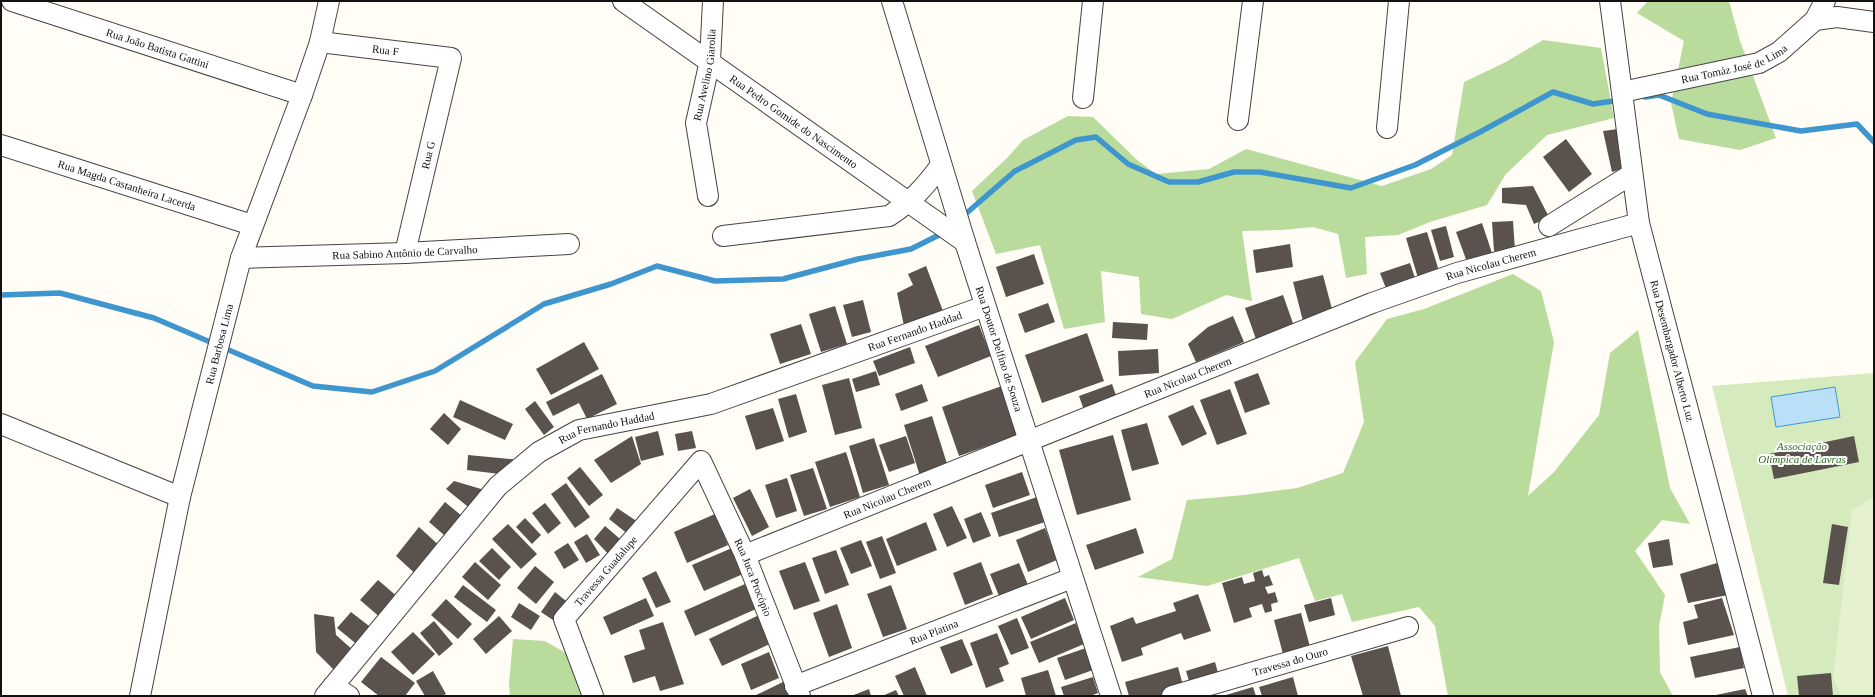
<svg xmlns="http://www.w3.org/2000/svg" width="1875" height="697" font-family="'Times New Roman',serif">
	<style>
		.green { fill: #d5ebbd }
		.forest { fill: #b9dc9c }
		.pitch { fill: #e6f2cf }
		.water { fill: #b9e0f7; stroke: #3f96cf }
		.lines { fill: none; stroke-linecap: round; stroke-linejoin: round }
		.stream { stroke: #3f96cf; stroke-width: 5.5 }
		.building { fill: #5a524d }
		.minor-casing { stroke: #444; stroke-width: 22 }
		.minor { stroke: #fff; stroke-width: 20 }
		.labels { text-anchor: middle; stroke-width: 4; stroke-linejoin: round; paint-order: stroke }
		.street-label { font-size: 11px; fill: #111; stroke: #fff }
		.park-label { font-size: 11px; font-style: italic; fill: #2f6b1f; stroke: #fff }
	</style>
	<rect width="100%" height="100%" fill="#fffdf5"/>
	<polygon class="green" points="1874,373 1874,696 1788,696 1712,386"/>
	<g class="forest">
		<polygon points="1648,1 1729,1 1740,41 1776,138 1740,150 1679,139 1671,103 1684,41 1637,13"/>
		<polygon points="1543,40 1601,48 1614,118 1547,135 1506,174 1487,205 1430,222 1398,235 1365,237 1367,274 1346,278 1338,234 1313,227 1282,230 1242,231 1252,301 1226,295 1172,319 1141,314 1139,277 1101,271 1105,322 1064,329 1040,245 996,254 972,191 1007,158 1023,140 1068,116 1093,117 1136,159 1156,174 1209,169 1246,149 1382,186 1431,169 1452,155 1464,82 1504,63"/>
		<polygon points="1513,274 1541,291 1554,342 1528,496 1554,472 1599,415 1610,353 1638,330 1670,488 1690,524 1662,520 1635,551 1665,595 1659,626 1660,672 1673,696 1448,696 1435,626 1419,607 1352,622 1342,594 1315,601 1299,558 1207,586 1138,577 1172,559 1187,500 1244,495 1297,488 1343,473 1364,422 1355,362 1387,319 1424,309"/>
		<polygon points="513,639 545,641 571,656 584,696 510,696 509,684"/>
	</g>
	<polygon class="pitch" points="1874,497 1874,696 1842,696 1833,678 1852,510"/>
	<polygon class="water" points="1835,387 1840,417 1776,427 1771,397"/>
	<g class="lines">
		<g class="stream">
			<polyline points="1645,97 1659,95 1707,114 1801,131 1857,124 1874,142"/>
			<polyline points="962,217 1015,171 1076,140 1096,137 1128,164 1169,182 1198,182 1234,172 1260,172 1351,188 1415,165 1480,132 1553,92 1593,104 1620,100"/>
			<polyline points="1,295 60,293 154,318 313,386 372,392 435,371 544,304 611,284 657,266 715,281 783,279 858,259 911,249 945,232"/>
		</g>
	</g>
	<g class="building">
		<polygon points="1618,129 1622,169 1612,172 1603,131"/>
		<polygon points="1566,139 1592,174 1569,192 1543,157"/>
		<polygon points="1533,186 1549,217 1534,224 1526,205 1502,203 1502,188"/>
		<polygon points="1513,221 1515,250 1494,251 1492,222"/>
		<polygon points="1482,223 1492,253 1467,262 1456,232"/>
		<polygon points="1446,226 1454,257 1440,261 1431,230"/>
		<polygon points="1427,232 1439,271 1418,278 1406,238"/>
		<polygon points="1290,244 1293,267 1256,273 1253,250"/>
		<polygon points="1034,254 1044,284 1006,297 996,267"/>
		<polygon points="1410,263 1416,281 1387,291 1380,273"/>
		<polygon points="926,266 943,311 904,326 897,293 913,285 908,274"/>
		<polygon points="1323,275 1333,313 1303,321 1293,282"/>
		<polygon points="1283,295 1295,329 1257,342 1245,308"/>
		<polygon points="863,300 871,332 852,337 843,305"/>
		<polygon points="1048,303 1055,322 1025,333 1018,314"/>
		<polygon points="835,306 847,344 821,352 809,314"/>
		<polygon points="1233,316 1244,342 1196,362 1188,344 1208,327"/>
		<polygon points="1113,322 1148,324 1147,340 1112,338"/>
		<polygon points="801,324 811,354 780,364 770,334"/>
		<polygon points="979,325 991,356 938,377 925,346"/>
		<polygon points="1087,333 1104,381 1042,403 1025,355"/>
		<polygon points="584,342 599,369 551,395 536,369"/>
		<polygon points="910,347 915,363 879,376 873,361"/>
		<polygon points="1158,349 1159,373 1119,376 1118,351"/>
		<polygon points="876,371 880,385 856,392 852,379"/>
		<polygon points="1258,373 1270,404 1245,413 1234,382"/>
		<polygon points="602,374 617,404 587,419 579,403 553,416 546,402"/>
		<polygon points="849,378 862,428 835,435 822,385"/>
		<polygon points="922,384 928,401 901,411 895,394"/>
		<polygon points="1112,384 1118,401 1085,413 1079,396"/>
		<polygon points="1002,386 1019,435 959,456 942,407"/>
		<polygon points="1230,389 1247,434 1217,445 1200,400"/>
		<polygon points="796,394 807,432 789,438 778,399"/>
		<polygon points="460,400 513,424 505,440 453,417"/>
		<polygon points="535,401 554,427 544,435 525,409"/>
		<polygon points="1193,405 1207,434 1182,446 1168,416"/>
		<polygon points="773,408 784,441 756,450 745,416"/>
		<polygon points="444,413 461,429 448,445 430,429"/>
		<polygon points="932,416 948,467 920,476 904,425"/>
		<polygon points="1147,423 1159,464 1132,471 1121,430"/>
		<polygon points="658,431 664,455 641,461 635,437"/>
		<polygon points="692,431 696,448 678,451 675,434"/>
		<polygon points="1113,435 1131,500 1077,515 1059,450"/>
		<polygon points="632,436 641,464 611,483 594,460"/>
		<polygon points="906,436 915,463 889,472 879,445"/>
		<polygon points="1854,436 1859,462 1774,479 1769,454"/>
		<polygon points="874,438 889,485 863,493 849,446"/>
		<polygon points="846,452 860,497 830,507 815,462"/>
		<polygon points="468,455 522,460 508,475 467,470"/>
		<polygon points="580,467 603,495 589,506 567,478"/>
		<polygon points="813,468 827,509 804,516 790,475"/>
		<polygon points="1022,472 1030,495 993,508 985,485"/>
		<polygon points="787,478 797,511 776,518 765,485"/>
		<polygon points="454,481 488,491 472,510 446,489"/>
		<polygon points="566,483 590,517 575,528 551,494"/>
		<polygon points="750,489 769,527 752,536 733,498"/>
		<polygon points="1037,497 1045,522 999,537 991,513"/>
		<polygon points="445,502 468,521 451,541 429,522"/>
		<polygon points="545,503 561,523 548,534 532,513"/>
		<polygon points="952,506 967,538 947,547 933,514"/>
		<polygon points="617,508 638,522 629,535 609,519"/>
		<polygon points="981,512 991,536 973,543 964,519"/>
		<polygon points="715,514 728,545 687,563 674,532"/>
		<polygon points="525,518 541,535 532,544 516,527"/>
		<polygon points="926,522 937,550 897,566 886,539"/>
		<polygon points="508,524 537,554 521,569 492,539"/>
		<polygon points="1832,524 1848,527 1839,585 1823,583"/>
		<polygon points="605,526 626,544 613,559 594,539"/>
		<polygon points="419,527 443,549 420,578 396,556"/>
		<polygon points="1045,528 1057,560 1028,572 1016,540"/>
		<polygon points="1136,528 1144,553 1095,570 1086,545"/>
		<polygon points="587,534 600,555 586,563 574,542"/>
		<polygon points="882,536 896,573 880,579 866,542"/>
		<polygon points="1669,539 1673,565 1653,568 1648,543"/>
		<polygon points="861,540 872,566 851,574 840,548"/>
		<polygon points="568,543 579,560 564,569 554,552"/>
		<polygon points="492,548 511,567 499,580 479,561"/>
		<polygon points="732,548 743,574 704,591 692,565"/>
		<polygon points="836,550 849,585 825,594 812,558"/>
		<polygon points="475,562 501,585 488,600 462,577"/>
		<polygon points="805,562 820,601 794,610 779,571"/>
		<polygon points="981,562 993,594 965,605 953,573"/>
		<polygon points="1019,563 1028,585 999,596 990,574"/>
		<polygon points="1717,563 1728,595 1688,603 1680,574"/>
		<polygon points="535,566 554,582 536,604 517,588"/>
		<polygon points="1262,570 1264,577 1269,575 1273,585 1265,587 1268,594 1275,592 1278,602 1271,604 1272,611 1265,613 1262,604 1249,608 1252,617 1234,623 1222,583 1242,577 1244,584 1255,581 1253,573"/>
		<polygon points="656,571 671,602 656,608 642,578"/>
		<polygon points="378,580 399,598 382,619 360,600"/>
		<polygon points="745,584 756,609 695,636 684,611"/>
		<polygon points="463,585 496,610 487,622 454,597"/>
		<polygon points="891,585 907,629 883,637 867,594"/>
		<polygon points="555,592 571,605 559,624 541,612"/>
		<polygon points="1198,594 1211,631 1184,640 1181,633 1141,648 1143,655 1122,662 1110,626 1133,617 1136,624 1176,611 1173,603"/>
		<polygon points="646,598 654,616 611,635 603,617"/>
		<polygon points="1065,598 1074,620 1031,639 1021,617"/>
		<polygon points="1331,598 1335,615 1309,622 1304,605"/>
		<polygon points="1722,598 1734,635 1688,645 1683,622 1698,618 1694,605"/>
		<polygon points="446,599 472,624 458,639 431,615"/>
		<polygon points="519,603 540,616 531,630 511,617"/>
		<polygon points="837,604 852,648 829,657 813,613"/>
		<polygon points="351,612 373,629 359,646 337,628"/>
		<polygon points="1301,613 1310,647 1283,654 1274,620"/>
		<polygon points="314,614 334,617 336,635 354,651 337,673 316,652"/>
		<polygon points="759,615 772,643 722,666 709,639"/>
		<polygon points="499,616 512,631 486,654 473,639"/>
		<polygon points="1017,618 1029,648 1011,655 998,626"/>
		<polygon points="434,621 453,644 439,656 420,633"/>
		<polygon points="663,622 684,684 660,691 655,676 633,683 624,656 645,649 639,630"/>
		<polygon points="1076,623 1084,644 1039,663 1030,642"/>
		<polygon points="413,632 435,654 413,675 391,652"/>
		<polygon points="997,633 1009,664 999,668 1004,681 986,688 970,643"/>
		<polygon points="962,639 973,665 951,674 940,647"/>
		<polygon points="1388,646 1401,696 1363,696 1351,656"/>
		<polygon points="1740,647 1744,668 1695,678 1690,657"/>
		<polygon points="1086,648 1093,670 1065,680 1057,658"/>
		<polygon points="769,652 779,678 751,690 741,664"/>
		<polygon points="381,657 415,683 405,696 379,696 361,682"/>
		<polygon points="1215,662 1220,680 1191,688 1186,671"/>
		<polygon points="915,667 927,696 904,696 895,676"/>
		<polygon points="1178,667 1184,689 1160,696 1129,696 1125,682"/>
		<polygon points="1048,670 1056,696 1026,696 1021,678"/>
		<polygon points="433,671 446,694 442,696 425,696 416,681"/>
		<polygon points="1831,673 1833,696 1799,696 1797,676"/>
		<polygon points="1093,677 1098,693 1090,696 1064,696 1061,687"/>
		<polygon points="1293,677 1298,696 1262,696 1259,687"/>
		<polygon points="785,681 790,696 754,696"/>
		<polygon points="1253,687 1256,696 1227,696 1226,695"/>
		<polygon points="869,689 871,696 851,696"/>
		<polygon points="1745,689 1748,696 1716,696 1716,695"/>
		<polygon points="896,690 899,696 882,696"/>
	</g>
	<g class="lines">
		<g class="minor-casing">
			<g id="minor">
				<path id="s1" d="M 12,1 L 302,95"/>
				<path id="s2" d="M 623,1 L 965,242"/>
				<path id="s3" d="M 892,1 L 965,242 L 1111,696"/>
				<path id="s4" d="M 1610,1 L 1639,223 L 1763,696"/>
				<polyline points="1815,20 1837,17 1874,22"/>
				<path id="s5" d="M 320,42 L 451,58 L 405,253"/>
				<path id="s6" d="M 1622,92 L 1759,63 L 1779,52 L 1815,20 L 1825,1"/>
				<polyline points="1083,98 1093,1"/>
				<polyline points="1238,120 1253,1"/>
				<polyline points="1387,128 1399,1"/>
				<path id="s7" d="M 1,145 L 252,225"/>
				<path id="s8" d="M 708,196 L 696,123 L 710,61 L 713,1"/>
				<polyline points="1549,226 1632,174"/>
				<path d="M 723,236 L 889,216 C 913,200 924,188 941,165"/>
				<path id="s9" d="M 241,258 L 405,253 L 569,244"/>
				<polyline points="1,424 180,497"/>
				<path id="s10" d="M 745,555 L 1372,303 L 1457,273 L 1639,223"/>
				<polyline points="333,686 349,696"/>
				<path id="s11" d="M 795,686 L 1072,578"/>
				<path id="s12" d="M 140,696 L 180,497 L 241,258 L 302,95 L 320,42 L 329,1"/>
				<path id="s13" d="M 325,696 L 498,486 L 539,452 L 579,430 L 711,404 L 985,306"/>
				<path id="s14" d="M 593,696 L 564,619 L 701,461 L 745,555 L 800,696"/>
				<path id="s15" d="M 1172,696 L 1408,627"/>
			</g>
		</g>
		<use href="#minor" class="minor"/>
	</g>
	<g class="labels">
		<g class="street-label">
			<text dy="4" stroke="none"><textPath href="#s1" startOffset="153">Rua João Batista Gattini</textPath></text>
			<text dy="4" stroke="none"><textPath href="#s5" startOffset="66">Rua F</textPath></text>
			<text dy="4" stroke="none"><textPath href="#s6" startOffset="116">Rua Tomáz José de Lima</textPath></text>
			<text dy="4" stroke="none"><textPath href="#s8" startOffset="123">Rua Avelino Giarolla</textPath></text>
			<text dy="4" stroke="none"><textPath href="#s2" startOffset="209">Rua Pedro Gomide do Nascimento</textPath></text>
			<text transform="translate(428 155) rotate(-77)" y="4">Rua G</text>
			<text dy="4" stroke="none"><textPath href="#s7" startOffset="132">Rua Magda Castanheira Lacerda</textPath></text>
			<text dy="4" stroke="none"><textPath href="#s9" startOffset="164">Rua Sabino Antônio de Carvalho</textPath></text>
			<text dy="4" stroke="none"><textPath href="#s10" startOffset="801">Rua Nicolau Cherem</textPath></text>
			<text dy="4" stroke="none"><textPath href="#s13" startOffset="722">Rua Fernando Haddad</textPath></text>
			<text dy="4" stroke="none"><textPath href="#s12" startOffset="361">Rua Barbosa Lima</textPath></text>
			<text dy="4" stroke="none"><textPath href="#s3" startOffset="364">Rua Doutor Delfino de Souza</textPath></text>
			<text dy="4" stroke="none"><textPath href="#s4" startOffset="356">Rua Desembargador Alberto Luz</textPath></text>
			<text dy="4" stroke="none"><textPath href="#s10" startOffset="477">Rua Nicolau Cherem</textPath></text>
			<text dy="4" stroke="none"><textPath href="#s13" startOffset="398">Rua Fernando Haddad</textPath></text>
			<text dy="4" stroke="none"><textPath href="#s10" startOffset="153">Rua Nicolau Cherem</textPath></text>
			<text dy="4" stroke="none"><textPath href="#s14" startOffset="146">Travessa Guadalupe</textPath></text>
			<text dy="4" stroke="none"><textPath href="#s14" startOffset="419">Rua Juca Procópio</textPath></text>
			<text dy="4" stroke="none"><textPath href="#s11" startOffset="149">Rua Platina</textPath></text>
			<text dy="4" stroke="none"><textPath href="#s15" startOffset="123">Travessa do Ouro</textPath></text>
		</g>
		<g class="park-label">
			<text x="1802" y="450">Associação<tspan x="1802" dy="13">Olímpica de Lavras</tspan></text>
		</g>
	</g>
	<rect width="1875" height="697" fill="none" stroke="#111111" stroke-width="4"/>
</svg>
